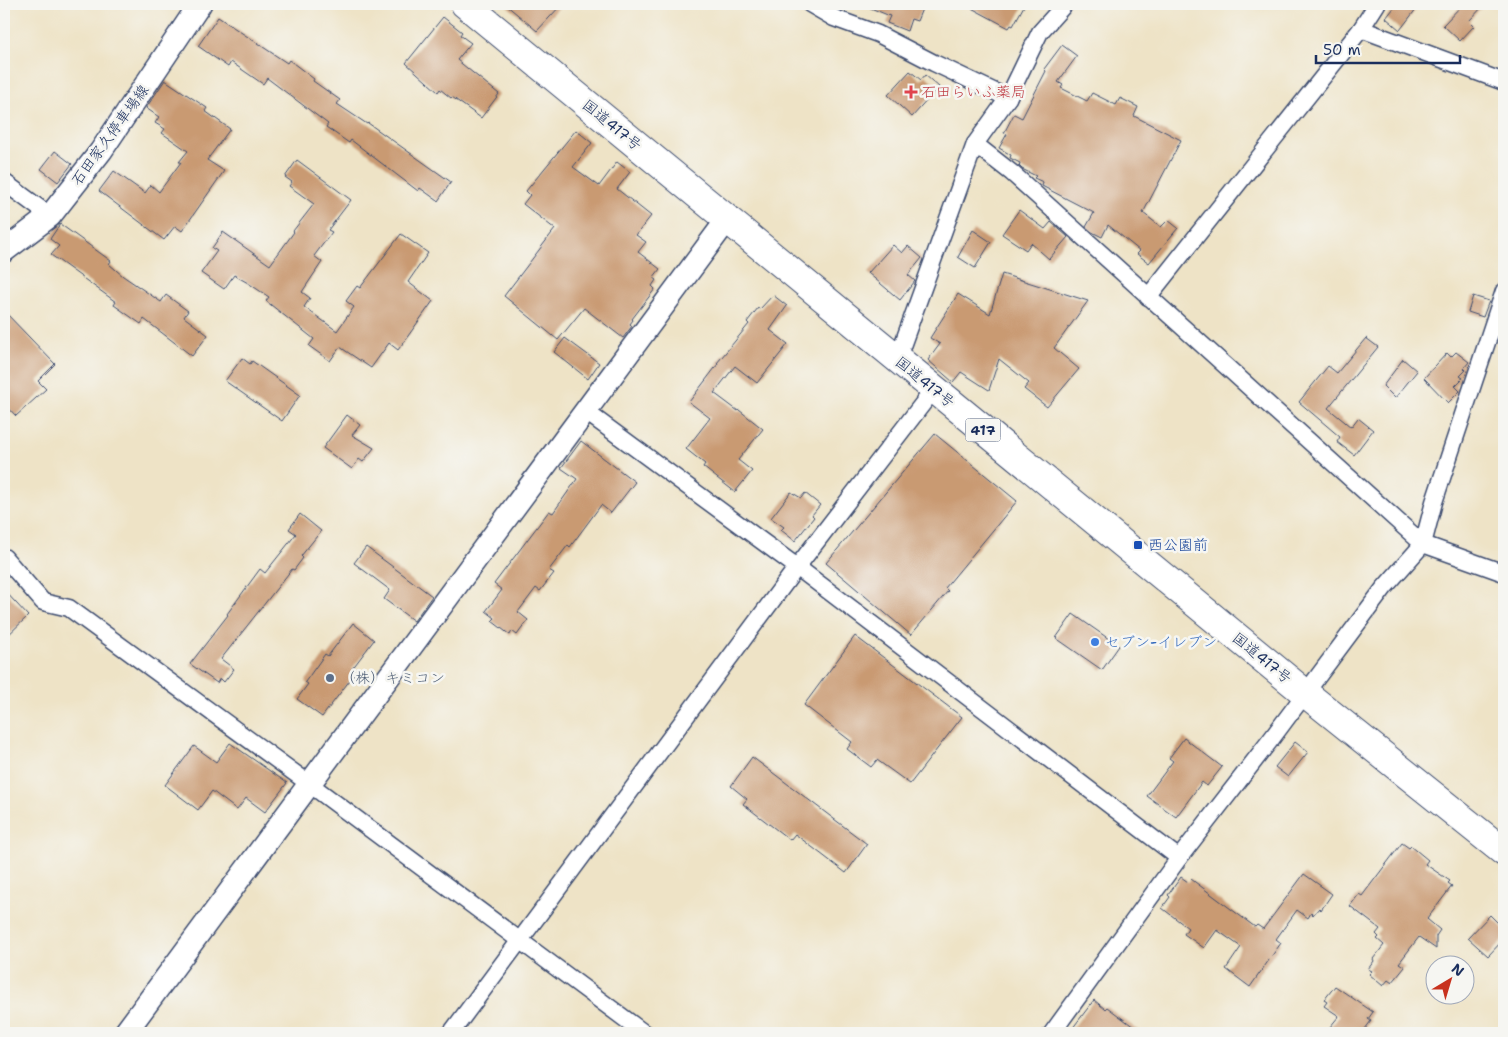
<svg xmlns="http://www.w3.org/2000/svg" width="1508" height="1037" font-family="'Shantell Sans','Klee One',sans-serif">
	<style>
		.building { fill: #c99a72 }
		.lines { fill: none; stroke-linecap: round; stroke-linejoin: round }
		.street-casing { stroke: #3b4a6e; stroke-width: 19 }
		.secondary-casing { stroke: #3b4a6e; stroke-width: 25 }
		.highway-casing { stroke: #3b4a6e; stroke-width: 30 }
		.street { stroke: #fff; stroke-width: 16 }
		.secondary { stroke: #fff; stroke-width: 22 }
		.highway { stroke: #fff; stroke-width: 28 }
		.health-dot { fill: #e0444e; stroke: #f6f6f2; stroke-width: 2 }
		.transit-dot { fill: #1a4fb4; stroke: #f6f6f2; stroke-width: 2 }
		.shop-dot { fill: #3f7fe0; stroke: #f6f6f2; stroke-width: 2 }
		.service-dot { fill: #5c6f8a; stroke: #f6f6f2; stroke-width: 2 }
		.labels { text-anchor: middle; stroke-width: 5; stroke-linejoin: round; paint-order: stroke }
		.shield { fill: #f6f6f2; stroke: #5d6b8a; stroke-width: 1 }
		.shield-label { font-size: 14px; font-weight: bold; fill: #1b2f5e }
		.health-label { font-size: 15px; fill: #be3a42; stroke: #f6f6f2; text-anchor: start }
		.street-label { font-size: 15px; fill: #1b2f5e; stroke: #f6f6f2 }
		.transit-label { font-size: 15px; fill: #164399; stroke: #f6f6f2; text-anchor: start }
		.shop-label { font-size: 15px; fill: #366cbe; stroke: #f6f6f2; text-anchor: start }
		.service-label { font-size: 15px; fill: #4e5e75; stroke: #f6f6f2; text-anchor: start }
	</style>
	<rect width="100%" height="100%" fill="#f6f6f2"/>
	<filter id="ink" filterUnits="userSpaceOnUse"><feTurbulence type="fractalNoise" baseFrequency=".02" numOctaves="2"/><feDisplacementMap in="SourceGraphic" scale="10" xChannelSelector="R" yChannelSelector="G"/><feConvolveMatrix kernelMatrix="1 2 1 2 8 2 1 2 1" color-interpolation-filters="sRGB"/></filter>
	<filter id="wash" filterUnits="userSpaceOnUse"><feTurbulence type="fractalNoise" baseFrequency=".0096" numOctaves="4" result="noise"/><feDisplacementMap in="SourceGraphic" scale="20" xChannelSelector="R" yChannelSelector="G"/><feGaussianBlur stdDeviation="1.12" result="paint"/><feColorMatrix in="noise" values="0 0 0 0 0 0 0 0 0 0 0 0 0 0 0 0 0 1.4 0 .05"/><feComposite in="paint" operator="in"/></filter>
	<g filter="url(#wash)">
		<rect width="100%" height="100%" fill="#eee3c6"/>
		<g id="blocks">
			<g class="building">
				<polygon points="505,4 562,4 537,31"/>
				<polygon points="861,4 924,4 917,21 911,19 907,31 887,23 890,16"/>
				<polygon points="964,4 1025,4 1013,26 1011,25 1009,28"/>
				<polygon points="1397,4 1420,4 1400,30 1386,18"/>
				<polygon points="1463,4 1485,4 1469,21 1474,26 1460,41 1443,25"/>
				<polygon points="218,17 287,63 289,60 314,79 313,81 340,100 337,104 367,124 368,123 451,182 438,201 420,188 418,191 351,140 349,143 326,127 328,124 267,78 263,84 231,62 228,67 198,46"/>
				<polygon points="443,17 462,32 460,35 471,43 457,60 499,94 481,118 452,97 451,98 440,89 438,92 406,63"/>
				<polygon points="1062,45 1077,56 1058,82 1063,85 1061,88 1087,101 1092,93 1116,105 1120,98 1138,107 1134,116 1181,140 1143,213 1161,227 1168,220 1178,228 1149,263 1137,254 1140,251 1108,225 1102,237 1092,232 1086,227 1094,213 1042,186 1043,182 1034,178 1036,176 1022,169 1019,166 1020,163 1010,158 1011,155 999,148 1007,134 1004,133 1014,114 1022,118 1046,71 1044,69"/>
				<polygon points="910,71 921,80 925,75 939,87 912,117 888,95"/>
				<polygon points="165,80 207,108 205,111 230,129 207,160 224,171 182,231 175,226 164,240 99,191 114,171 145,193 151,185 159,192 181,162 179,162 188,151 162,133 165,129 155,123 159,117 146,108"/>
				<polygon points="576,130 592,143 573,167 599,186 617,162 630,172 617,189 651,216 636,235 646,242 638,252 660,269 653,278 656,280 652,286 655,289 632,319 633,320 630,324 632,326 623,338 584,308 558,340 504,296 555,229 523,204 530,195 526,191"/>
				<polygon points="55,151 72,164 58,182 41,169"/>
				<polygon points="297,160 351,200 328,230 332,232 314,256 322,262 302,292 310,298 304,307 337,331 354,307 346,301 357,286 360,288 401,234 428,253 408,282 433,301 398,350 389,343 371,368 340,347 330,361 309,346 314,339 266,301 269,297 248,283 234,275 224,289 201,273 217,251 212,248 223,232 270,265 294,232 293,231 314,204 289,186 292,182 285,177"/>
				<polygon points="1019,210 1045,229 1051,222 1068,237 1049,259 1031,243 1026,250 1002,234"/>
				<polygon points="60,224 111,261 109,264 123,276 161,302 166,295 188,311 184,317 208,335 192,356 144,319 141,324 114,305 116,302 51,255 59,246 50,239"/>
				<polygon points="973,230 991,242 975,268 958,257"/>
				<polygon points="893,245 902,253 908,246 922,258 908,275 915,281 900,300 868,273"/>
				<polygon points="1002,274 1088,301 1054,348 1079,369 1047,407 1024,389 1029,383 999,359 989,390 961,372 953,382 928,360 940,344 930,338 958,294 990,314"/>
				<polygon points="773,295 787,306 770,330 788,344 757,383 735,366 714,393 738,411 739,410 763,429 738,460 752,471 735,492 703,467 705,464 686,449 710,418 689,402 718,364 717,363 749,324 747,322 758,308 760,309"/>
				<polygon points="1473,296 1489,301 1483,317 1468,312"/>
				<polygon points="4,311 55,364 38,381 46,389 16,416 4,403"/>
				<polygon points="565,338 599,363 588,379 554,352"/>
				<polygon points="1366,338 1378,347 1328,408 1351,427 1358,418 1373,430 1354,455 1337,442 1340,437 1299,402 1328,366 1337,373"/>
				<polygon points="1456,352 1469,362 1464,368 1466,370 1460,376 1463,378 1455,386 1460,391 1448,403 1424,378 1447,353 1451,357"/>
				<polygon points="242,358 250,364 252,361 300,395 282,421 225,381"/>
				<polygon points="1403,359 1417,371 1395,398 1383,386"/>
				<polygon points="347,415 360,425 352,435 374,448 363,462 359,459 352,469 323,448"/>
				<polygon points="935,434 1017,501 945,588 948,591 911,635 826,563"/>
				<polygon points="581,441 635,482 611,513 601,505 570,547 568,545 549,570 554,573 540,591 536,588 518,612 528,620 517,635 512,631 510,635 492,621 495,618 486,611 502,590 494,584 549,511 553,513 577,479 561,468"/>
				<polygon points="791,492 801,498 805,493 820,505 812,515 814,517 795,541 781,530 784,527 771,518"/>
				<polygon points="300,514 321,531 301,556 303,558 294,570 292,569 221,659 234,669 224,682 220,678 217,683 190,664 228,615 227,614 260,569 265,573 296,534 289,529"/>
				<polygon points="366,547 432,596 414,621 384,599 390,590 354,563"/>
				<polygon points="4,590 28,616 4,639"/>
				<polygon points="1073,614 1119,646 1102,670 1056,638"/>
				<polygon points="353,623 374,640 352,669 356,672 322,717 297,699 308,684 305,682 325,654 328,656"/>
				<polygon points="855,636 962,717 910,784 877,760 871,767 847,749 852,742 804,705"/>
				<polygon points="1184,738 1222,767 1207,786 1202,782 1176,817 1147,796 1173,761 1169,758"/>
				<polygon points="1295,742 1308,752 1288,777 1275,767"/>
				<polygon points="230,743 287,783 265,812 246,798 237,810 212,791 198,810 165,785 194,746 216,762"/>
				<polygon points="752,757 867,844 846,873 795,834 790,840 743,804 747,799 731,786"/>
				<polygon points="1402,843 1409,848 1411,846 1428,860 1425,864 1450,881 1448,883 1452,886 1427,919 1440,930 1436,936 1436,949 1419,937 1399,963 1405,967 1392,983 1388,980 1383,986 1369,974 1372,971 1368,969 1374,961 1373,959 1384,945 1377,939 1379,937 1376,934 1380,929 1350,906 1359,894 1362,896"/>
				<polygon points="1304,874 1332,894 1321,910 1319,908 1313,915 1311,913 1308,918 1297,910 1276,939 1281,943 1250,987 1226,969 1241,947 1217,930 1204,948 1184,934 1188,928 1162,908 1170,897 1168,895 1181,877 1188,882 1191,879 1255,927 1257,925 1263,929"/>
				<polygon points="1490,915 1504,929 1504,939 1488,956 1468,938"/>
				<polygon points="1335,986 1373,1012 1368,1019 1371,1021 1362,1033 1325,1033 1339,1016 1324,1006 1327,1002 1324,1000"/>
				<polygon points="1094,1000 1105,1009 1107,1007 1142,1033 1069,1033"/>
			</g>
		</g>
	</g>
	<g filter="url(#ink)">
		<use href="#blocks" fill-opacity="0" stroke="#3b4a6e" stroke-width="1"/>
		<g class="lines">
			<g class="street-casing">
				<g id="street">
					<polyline points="810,4 834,18 878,34 934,63 1008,98"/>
					<polyline points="1361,29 1504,82"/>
					<polyline points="975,144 1012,173 1423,544 1504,573"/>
					<polyline points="4,182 50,216"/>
					<polyline points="1148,297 1361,29 1377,4"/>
					<polyline points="897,360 975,144 1008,98 1040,32 1065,4"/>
					<polyline points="585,411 797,567 1179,858"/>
					<polyline points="4,557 43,602 69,608 311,785 644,1033"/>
					<polyline points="451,1033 797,567 934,389"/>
					<polyline points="1052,1033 1179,858 1272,738 1384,588 1423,544 1434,502 1504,291"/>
				</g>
			</g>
			<g class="secondary-casing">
				<g id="secondary">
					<polyline points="4,251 50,216 101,151 200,4"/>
					<polyline points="125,1033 727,220"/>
				</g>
			</g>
			<g class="highway-casing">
				<polyline id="highway" points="465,4 1305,693 1504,852"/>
			</g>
			<use href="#street" class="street"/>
			<use href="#secondary" class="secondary"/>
			<use href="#highway" class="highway"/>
		</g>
	</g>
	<path class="health-dot" d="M908.5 84.5h5v5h5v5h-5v5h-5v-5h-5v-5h5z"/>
	<rect class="transit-dot" x="1133" y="540" width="10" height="10" rx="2.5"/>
	<circle class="shop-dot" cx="1095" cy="642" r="5"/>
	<circle class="service-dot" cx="330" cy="678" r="5"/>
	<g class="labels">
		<rect class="shield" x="965.5" y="418.5" width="35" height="23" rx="4"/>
		<g class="shield-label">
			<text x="983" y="435">417</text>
		</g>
		<g class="health-label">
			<text x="921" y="97">石田らいふ薬局</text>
		</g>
		<g class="street-label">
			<text transform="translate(612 125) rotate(39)" y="5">国道417号</text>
			<text transform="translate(110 135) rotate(-54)" y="5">石田家久停車場線</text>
			<text transform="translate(925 382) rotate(39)" y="5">国道417号</text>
			<text transform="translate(1262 658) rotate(39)" y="5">国道417号</text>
		</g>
		<g class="transit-label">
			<text x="1148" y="550">西公園前</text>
		</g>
		<g class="shop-label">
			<text x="1105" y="647">セブン-イレブン</text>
		</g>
		<g class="service-label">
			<text x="340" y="683">（株）キミコン</text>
		</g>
	</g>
	<rect width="1508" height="1037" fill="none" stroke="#f6f6f2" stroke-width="20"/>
	<g transform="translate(1450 980) rotate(38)"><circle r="24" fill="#f6f6f2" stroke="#9ea6b7"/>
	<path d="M0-4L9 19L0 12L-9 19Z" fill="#c8321e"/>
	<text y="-8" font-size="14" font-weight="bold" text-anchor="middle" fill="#1b2f5e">N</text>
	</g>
	<path d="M1316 55v8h144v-8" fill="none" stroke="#1b2f5e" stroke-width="2.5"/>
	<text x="1323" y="55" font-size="15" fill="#1b2f5e" stroke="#f6f6f2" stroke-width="4" paint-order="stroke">50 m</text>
</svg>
